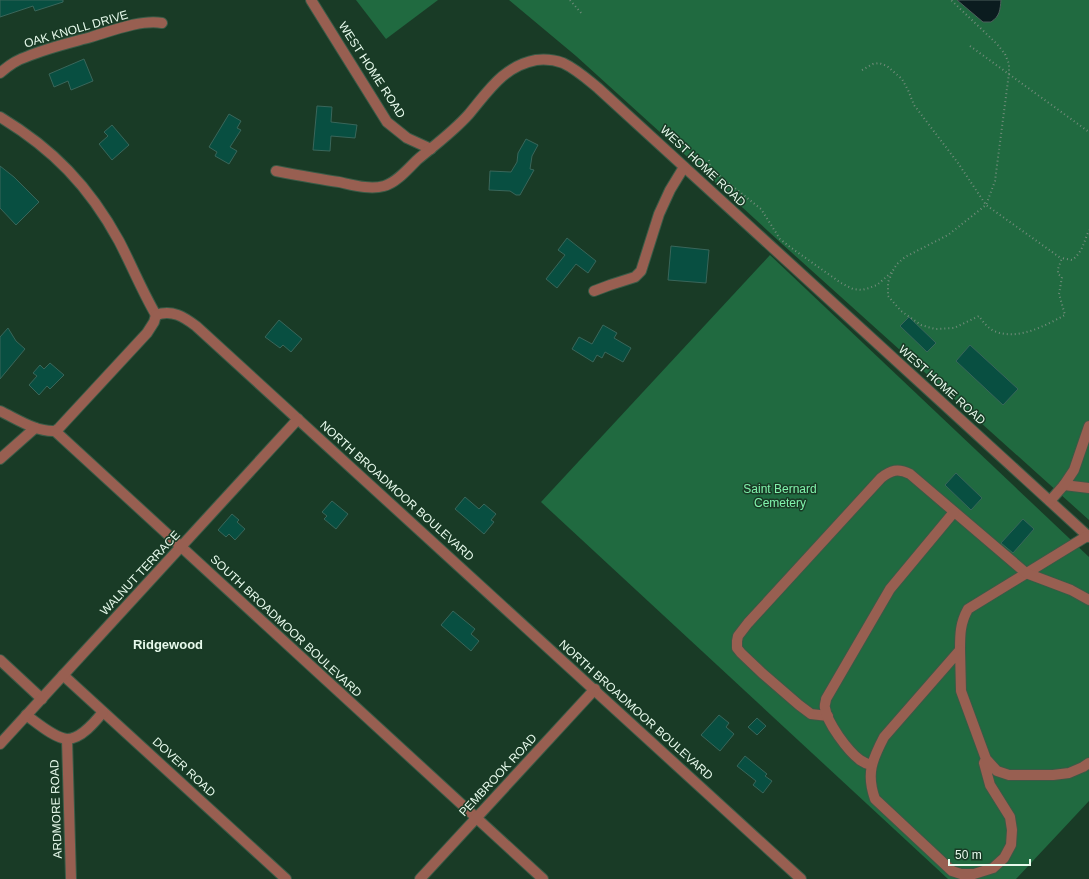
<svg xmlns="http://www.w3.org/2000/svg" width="1089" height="879" font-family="Arial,sans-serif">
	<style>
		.green { fill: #206a40 }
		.water { fill: #0b1c1f; stroke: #4d5f5c }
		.building { fill: #084f41; stroke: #39665a }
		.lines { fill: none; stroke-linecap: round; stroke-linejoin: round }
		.minor-casing { stroke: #3a5a46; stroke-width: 12 }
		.path { stroke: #718c7a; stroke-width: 2; stroke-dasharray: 1 3; stroke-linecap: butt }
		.minor { stroke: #985f51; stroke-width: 10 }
		.labels { text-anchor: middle; stroke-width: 3; stroke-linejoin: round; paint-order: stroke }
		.street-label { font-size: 12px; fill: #e7faec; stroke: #193b26 }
		.park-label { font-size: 12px; fill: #81f3ac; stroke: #193b26 }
		.neighbourhood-label { font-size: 13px; font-weight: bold; fill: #e7faec; stroke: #193b26 }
	</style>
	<rect width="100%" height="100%" fill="#193b26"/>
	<g class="green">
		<polygon points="356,0 438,0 386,39"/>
		<polygon points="509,0 1089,0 1089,520 781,243 694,163 576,56"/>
		<polygon points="770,255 1089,557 1089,801 1016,879 948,879 541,502"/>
	</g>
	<path class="water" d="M 957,0 L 1001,0 C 1000,10 1000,16 991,22 L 983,22 Z"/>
	<g class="building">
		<polygon points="0,0 63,0 63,2 35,11 33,6 0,17"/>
		<polygon points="84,59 93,81 71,90 68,81 54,87 49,74"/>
		<polygon points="317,106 332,107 331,122 357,125 355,138 331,136 330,151 313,150"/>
		<polygon points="229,114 241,121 237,128 241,130 230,147 237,151 229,164 215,156 217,152 209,147"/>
		<polygon points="112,125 129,145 112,160 99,144 108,136 104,132"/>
		<polygon points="526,139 538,145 532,156 530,169 534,170 520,195 516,195 510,191 489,190 490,171 511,172 517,162 518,153"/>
		<polygon points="0,166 14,177 39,202 16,225 0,208"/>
		<polygon points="567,238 596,261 588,273 576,264 557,288 546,279 565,255 558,250"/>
		<polygon points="671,246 709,250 706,283 668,280"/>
		<polygon points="909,317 936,343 927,352 900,326"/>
		<polygon points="279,320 302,339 291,352 283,345 280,348 265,337"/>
		<polygon points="603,325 617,333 614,338 631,348 623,362 605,352 602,358 597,355 593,362 572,349 579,337 592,344"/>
		<polygon points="8,328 16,341 25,349 0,379 0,337"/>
		<polygon points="970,345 1018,389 1003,405 956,361"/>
		<polygon points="50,363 64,375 50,389 47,386 39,395 29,385 37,376 33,373 40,365 44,369"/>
		<polygon points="956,473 982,498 971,510 945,485"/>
		<polygon points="465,497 479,509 484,504 496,514 491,520 494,522 484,534 455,509"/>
		<polygon points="332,501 348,514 336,529 324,519 327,516 322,512"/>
		<polygon points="232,514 239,520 237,522 245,529 235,540 229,534 226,537 218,530"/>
		<polygon points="1023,519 1034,529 1013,553 1001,543"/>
		<polygon points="453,611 475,629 471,634 479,641 471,651 441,625"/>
		<polygon points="719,715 729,723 726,727 734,734 720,751 701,735"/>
		<polygon points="757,718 766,726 757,735 748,727"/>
		<polygon points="745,756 767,774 765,776 772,781 763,793 753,785 756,781 737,766"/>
	</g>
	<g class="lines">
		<g class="minor-casing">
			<g id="minor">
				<polyline points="311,0 387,122 407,138 431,149"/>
				<path d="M 0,73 C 8,66 16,60 26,57 C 47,48 69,43 91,37 C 111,31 142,19 162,23"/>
				<path d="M 0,117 C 53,149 89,186 119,241 C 132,266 142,291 156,315"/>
				<path d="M 276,171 C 297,175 318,179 339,182 C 353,185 370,190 384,186 C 396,183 408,169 417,160 C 435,145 454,131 469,114 C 489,90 504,66 536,60 C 545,59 555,60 563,63 C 576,69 587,79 598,88 L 1089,537"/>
				<polyline points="594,291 610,285 635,277 641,271 659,214 670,190 684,167"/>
				<path d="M 156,315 C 172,309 184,317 196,326 L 801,879"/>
				<path d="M 0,411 C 17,419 36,432 55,431 L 543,879"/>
				<polyline points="55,431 59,428 147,333 154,322 156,315"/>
				<polyline points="0,459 35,428"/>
				<polyline points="1064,485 1089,488"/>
				<polyline points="1050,501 1064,485 1074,470 1089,426"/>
				<path d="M 960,650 C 960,635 960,623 968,609 L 1087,536"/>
				<polyline points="0,660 42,699"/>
				<polyline points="63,675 286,879"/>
				<path d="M 26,715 C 36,722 54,738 67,739 C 81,739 95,722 103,712"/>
				<path d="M 828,716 L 811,714 L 799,705 L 762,673 L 741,653 L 737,648 L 737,641 L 738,636 L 748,623 L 881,478 C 891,470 898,468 910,474 L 1026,573 L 1071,590 L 1089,600"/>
				<polyline points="67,739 71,879"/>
				<polyline points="0,744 298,419"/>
				<path d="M 986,759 L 984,763 L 990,785 L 1010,817 L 1012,830 L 1011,845 L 1004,858 L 993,868 L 974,874 L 961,874 L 952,871 L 875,799 C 866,774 872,760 884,737 L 960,650 L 961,691 L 986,759 L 997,771 L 1009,775 L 1053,775 L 1069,773 L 1083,767 L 1089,763"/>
				<path d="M 871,765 C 867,764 863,762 860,760 C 848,751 827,723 825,708 C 824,705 826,702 826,699 L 890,589 L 954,512"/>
				<polyline points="420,879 595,689"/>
			</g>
		</g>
		<g class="path">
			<polyline points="570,0 582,14"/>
			<polyline points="970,46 1089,132"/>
			<polyline points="862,70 873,64 879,63 887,66 902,79 908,90 914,105 958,163 986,205 1062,259"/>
			<polyline points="709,160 710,167 716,173 761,209 780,239 790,247 841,283 853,289 862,290 869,288 877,285 892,272 897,264 905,257 948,235 986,205 995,181 1009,73 1009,64 1005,54 997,44 951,0"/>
			<path d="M 892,273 L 888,282 L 888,296 L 901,311 L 921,325 L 935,329 L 954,328 L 979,316 C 983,322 988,328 994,331 C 1018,341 1044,326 1065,315 L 1059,294 L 1062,277 L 1058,274 L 1058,269 L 1062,258 L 1072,260 C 1082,253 1084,242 1089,230"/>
		</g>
		<use href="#minor" class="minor"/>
	</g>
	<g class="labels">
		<g class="street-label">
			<text transform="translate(76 29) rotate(-16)" y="4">OAK KNOLL DRIVE</text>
			<text transform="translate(372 70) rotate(57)" y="4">WEST HOME ROAD</text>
			<text transform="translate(703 166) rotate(43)" y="4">WEST HOME ROAD</text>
			<text transform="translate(942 385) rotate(42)" y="4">WEST HOME ROAD</text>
			<text transform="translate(397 491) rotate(42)" y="4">NORTH BROADMOOR BOULEVARD</text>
			<text transform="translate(140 573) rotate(-47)" y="4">WALNUT TERRACE</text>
			<text transform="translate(286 626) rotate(43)" y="4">SOUTH BROADMOOR BOULEVARD</text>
			<text transform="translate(636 710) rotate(42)" y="4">NORTH BROADMOOR BOULEVARD</text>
			<text transform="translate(184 767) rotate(43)" y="4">DOVER ROAD</text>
			<text transform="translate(498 775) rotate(-47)" y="4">PEMBROOK ROAD</text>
			<text transform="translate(56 809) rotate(-92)" y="4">ARDMORE ROAD</text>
		</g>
		<g class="park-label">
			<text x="780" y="493">Saint Bernard<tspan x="780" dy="14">Cemetery</tspan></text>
		</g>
		<g class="neighbourhood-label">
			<text x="168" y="649">Ridgewood</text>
		</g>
	</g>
	<path d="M949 859v6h81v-6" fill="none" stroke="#e7faec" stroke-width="2"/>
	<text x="955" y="859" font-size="12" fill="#e7faec" stroke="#193b26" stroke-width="3" paint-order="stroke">50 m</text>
</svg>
